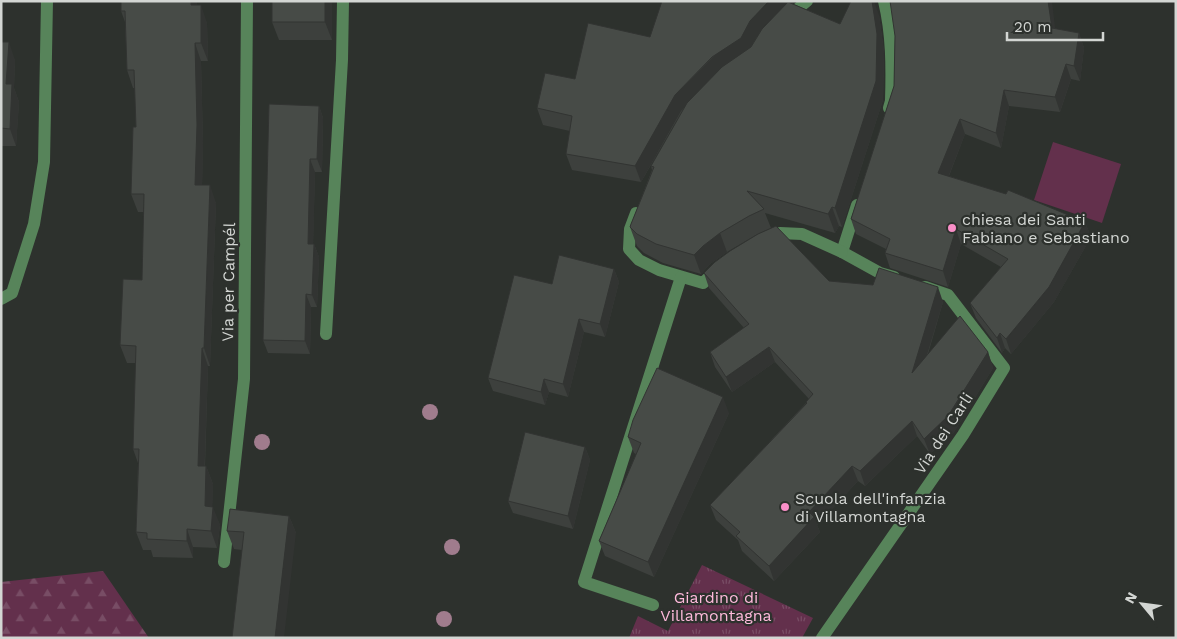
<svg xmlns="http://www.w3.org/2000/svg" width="1177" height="639" font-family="'Work Sans',sans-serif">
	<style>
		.grass { fill: #63304c }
		.forest { fill: url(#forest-firs) }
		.park { fill: url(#park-tufts) }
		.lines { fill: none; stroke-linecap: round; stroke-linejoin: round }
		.minor { stroke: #57845a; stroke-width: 12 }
		.tree { fill: #a07c8d }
		.wall { fill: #3d403d }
		.shaded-wall { fill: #323432 }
		.building { fill: #474b47; stroke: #323432 }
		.poi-dot { fill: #fa8fc8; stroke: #2d312d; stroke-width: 2 }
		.labels { text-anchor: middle; stroke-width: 4.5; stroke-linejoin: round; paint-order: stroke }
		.poi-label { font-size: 16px; fill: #d3d6d3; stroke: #2d312d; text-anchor: start }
		.street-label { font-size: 16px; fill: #d3d6d3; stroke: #2d312d }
		.park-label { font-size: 16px; fill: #ffbadc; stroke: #2d312d }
	</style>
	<defs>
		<pattern id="forest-firs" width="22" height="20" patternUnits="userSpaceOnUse" patternTransform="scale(1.25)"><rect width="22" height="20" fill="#63304c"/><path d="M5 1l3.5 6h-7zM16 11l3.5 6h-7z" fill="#784d65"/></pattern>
		<pattern id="park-tufts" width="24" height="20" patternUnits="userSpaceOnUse" patternTransform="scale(1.25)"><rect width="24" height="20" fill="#63304c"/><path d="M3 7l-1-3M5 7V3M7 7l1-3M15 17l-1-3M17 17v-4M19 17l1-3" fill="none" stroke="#784d65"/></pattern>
	</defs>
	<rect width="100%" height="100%" fill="#2d312d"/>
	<polygon class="grass" points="1053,142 1121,164 1102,223 1034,200"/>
	<polygon class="forest" points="103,571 149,638 1,638 1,582"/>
	<polygon class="park" points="702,565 813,618 802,638 629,638 638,616 668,631"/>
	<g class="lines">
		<g class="minor">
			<path d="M 884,1 C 892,34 892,67 891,101 L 889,108"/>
			<polyline points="788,17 807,1"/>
			<polyline points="857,205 842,252 880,273 894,277"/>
			<polyline points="636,213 630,229 629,249 639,260 659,270 703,283 718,269"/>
			<polyline points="769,238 780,233 802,234 842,252"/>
			<polyline points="1,299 12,293 34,224 44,162 47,1"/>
			<polyline points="326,334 342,60 343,1"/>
			<polyline points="224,562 244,379 247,1"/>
			<polyline points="653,605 584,582 681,277"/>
			<polyline points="822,638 963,435 1004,368 948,295 925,287"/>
		</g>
	</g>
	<g class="tree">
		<circle cx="430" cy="412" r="8"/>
		<circle cx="262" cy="442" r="8"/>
		<circle cx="452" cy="547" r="8"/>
		<circle cx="444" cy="619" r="8"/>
	</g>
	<g class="wall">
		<polygon points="121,1 197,1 197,5 207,23 208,61 201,61 203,143 202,185 216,203 210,366 208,366 205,466 206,466 213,484 212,507 220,525 217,548 193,547 193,558 153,557 151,550 143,550 136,532 138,463 133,449 136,363 127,363 120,345 142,280 144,212 138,212 131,194 136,127 135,88 133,88 127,70 125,22 121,11"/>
		<polygon points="272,1 332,1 332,40 279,40 272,22"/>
		<polygon points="791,3 840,24 879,15 884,52 883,100 842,227 839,226 835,233 765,213 771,228 756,235 727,252 710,264 701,274 663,263 644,253 637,246 630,227 652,170 651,166 683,110 641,182 572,170 566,154 570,131 543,125 537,108 575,79 650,37"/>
		<polygon points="1056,29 1079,33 1084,48 1080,81 1071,79 1060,112 1009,106 1001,148 965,134 949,176 1085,222 1091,237 1054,302 1011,354 1005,348 1002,353 976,318 970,303 1001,267 961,244 948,287 890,268 885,253 886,249 856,234 851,219 894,86 895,36"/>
		<polygon points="1,42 15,60 14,88 19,102 16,146 1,146"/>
		<polygon points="319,106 323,118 322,172 315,172 313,244 314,244 319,257 317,307 311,307 310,354 268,353 263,340"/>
		<polygon points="614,269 619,282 605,337 584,332 568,397 549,392 545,405 493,391 488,378 552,284"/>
		<polygon points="704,273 829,281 943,302 928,354 988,352 993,368 954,432 930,454 917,436 865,486 858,481 817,525 820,532 774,581 742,551 738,540 716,520 710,505 806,403 809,399 775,362 732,392 715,367 710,352 744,328 709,288"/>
		<polygon points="729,413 654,577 605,556 599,541 636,454 634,453 628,437"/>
		<polygon points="585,447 590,460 573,529 513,513 508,501"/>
		<polygon points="289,516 296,533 242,550 234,549 227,531"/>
	</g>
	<g class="shaded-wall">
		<polygon points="191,1 197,1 198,23 191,5"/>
		<polygon points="325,1 332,1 332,40 325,22"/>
		<polygon points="769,1 794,1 780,13 756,38 747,54 718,74 681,111 641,182 635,166 675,95"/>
		<polygon points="872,1 874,1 879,15 884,52 883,100 842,227 835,208"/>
		<polygon points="1048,1 1052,1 1057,44 1052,28"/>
		<polygon points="201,5 207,23 208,61 201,43"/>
		<polygon points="1079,33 1084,48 1080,81 1074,66"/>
		<polygon points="9,42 15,60 14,88 19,102 16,146 10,129 6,84"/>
		<polygon points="195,43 201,61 203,143 202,202 195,185"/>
		<polygon points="1066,64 1071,79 1060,112 1055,97"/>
		<polygon points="1004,90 1009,106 1001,148 996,133"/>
		<polygon points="319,106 323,118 322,172 317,159"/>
		<polygon points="960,119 965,134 944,188 938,173"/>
		<polygon points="310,159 315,172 313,256 308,244"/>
		<polygon points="210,185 216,203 210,366 204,348"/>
		<polygon points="832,207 839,226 835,233 828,214"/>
		<polygon points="1085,222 1091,237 1054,302 1011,354 1006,339"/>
		<polygon points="956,229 961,244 948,287 943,271"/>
		<polygon points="720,233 727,252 710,264 701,274 694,255 703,246"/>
		<polygon points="314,244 319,257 317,307 312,295"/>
		<polygon points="614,269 619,282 605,337 600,324"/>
		<polygon points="938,287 943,302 917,388 912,373"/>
		<polygon points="306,294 311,307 310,354 305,341"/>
		<polygon points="579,319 584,332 568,397 563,384"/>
		<polygon points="1000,333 1005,348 1002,353 997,338"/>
		<polygon points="769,347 775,362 732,392 726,377"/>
		<polygon points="202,348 208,366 204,484 198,466"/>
		<polygon points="988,352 993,368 954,432 930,454 924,439"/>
		<polygon points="544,379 549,392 545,405 541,392"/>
		<polygon points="723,397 729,413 654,577 648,562"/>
		<polygon points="912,421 917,436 865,486 860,471"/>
		<polygon points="585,447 590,460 573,529 568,516"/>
		<polygon points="206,466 213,484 212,521 213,507 220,525 217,548 211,531 205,506"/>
		<polygon points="852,466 858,481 817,525 820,532 774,581 769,566 809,512"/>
		<polygon points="289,516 296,533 284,638 275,638"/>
		<polygon points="187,529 193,547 193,558 187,541"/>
	</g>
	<g class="building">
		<polygon points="121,1 191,1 191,5 201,5 201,43 195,43 197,125 195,185 210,185 204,348 202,348 198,466 206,466 205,506 213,507 211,531 187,529 187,541 147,539 147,533 136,532 139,449 133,449 136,346 120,345 123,279 142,280 144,194 131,194 133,127 136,127 134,70 127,70 125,11 121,11"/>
		<rect x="272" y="1" width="53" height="21"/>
		<polygon points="662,1 769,1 750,21 741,38 712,57 675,95 635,166 566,154 572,116 537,108 545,73 575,79 588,23 650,37"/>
		<polygon points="851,1 872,1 877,34 876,81 835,208 832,207 828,214 747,191 764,209 749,216 720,233 703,246 694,255 656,244 637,234 630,227 631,224 654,167 651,166 687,103 722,67 751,47 762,29 788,2 840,24"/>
		<polygon points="890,1 1048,1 1052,28 1079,33 1074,66 1066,64 1055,97 1004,90 996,133 960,119 938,173 1006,194 1008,190 1085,222 1049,287 1006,339 1000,333 997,338 970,303 1008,259 956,229 943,271 885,253 890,239 851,219 894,86 895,36"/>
		<polygon points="1,42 9,42 6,84 12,84 10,129 1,128"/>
		<polygon points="269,104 319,106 317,159 310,159 308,244 314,244 312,295 306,294 305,341 263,340"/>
		<polygon points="776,226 829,281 873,285 879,268 938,287 912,373 960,316 988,352 948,416 924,439 912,421 860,471 852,466 809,512 814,517 769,566 736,536 740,532 710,505 807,403 806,402 813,394 769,347 726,377 710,352 749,324 704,273 715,262 730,251 758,234"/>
		<polygon points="559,255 614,269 600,324 579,319 563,384 544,379 541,392 488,378 514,275 552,284"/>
		<polygon points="657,368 723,397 648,562 599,541 641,443 628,437 633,420"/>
		<polygon points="525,432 585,447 568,516 508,501"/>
		<polygon points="230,509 289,516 275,638 232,638 244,532 227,531"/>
	</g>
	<g class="poi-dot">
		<circle cx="952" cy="228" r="5"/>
		<circle cx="785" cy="507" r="5"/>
	</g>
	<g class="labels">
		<g class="poi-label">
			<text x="962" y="225">chiesa dei Santi<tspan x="962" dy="18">Fabiano e Sebastiano</tspan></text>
			<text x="795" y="504">Scuola dell'infanzia<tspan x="795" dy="18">di Villamontagna</tspan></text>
		</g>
		<g class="street-label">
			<text transform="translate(228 282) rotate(-89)" y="6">Via per Campél</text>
			<text transform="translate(943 433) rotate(-57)" y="6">Via dei Carli</text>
		</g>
		<g class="park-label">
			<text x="716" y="603">Giardino di<tspan x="716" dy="18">Villamontagna</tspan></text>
		</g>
	</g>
	<rect width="1177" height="639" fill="none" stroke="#d3d6d3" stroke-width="5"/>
	<g transform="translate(1142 604) rotate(299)" stroke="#2d312d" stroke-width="4" paint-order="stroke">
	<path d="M0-4L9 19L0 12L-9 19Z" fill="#d3d6d3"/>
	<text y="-8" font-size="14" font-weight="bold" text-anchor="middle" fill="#d3d6d3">N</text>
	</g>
	<path d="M1007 32v8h96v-8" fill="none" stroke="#d3d6d3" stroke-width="2.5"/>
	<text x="1014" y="32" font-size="15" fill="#d3d6d3" stroke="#2d312d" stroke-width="4" paint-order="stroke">20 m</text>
</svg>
